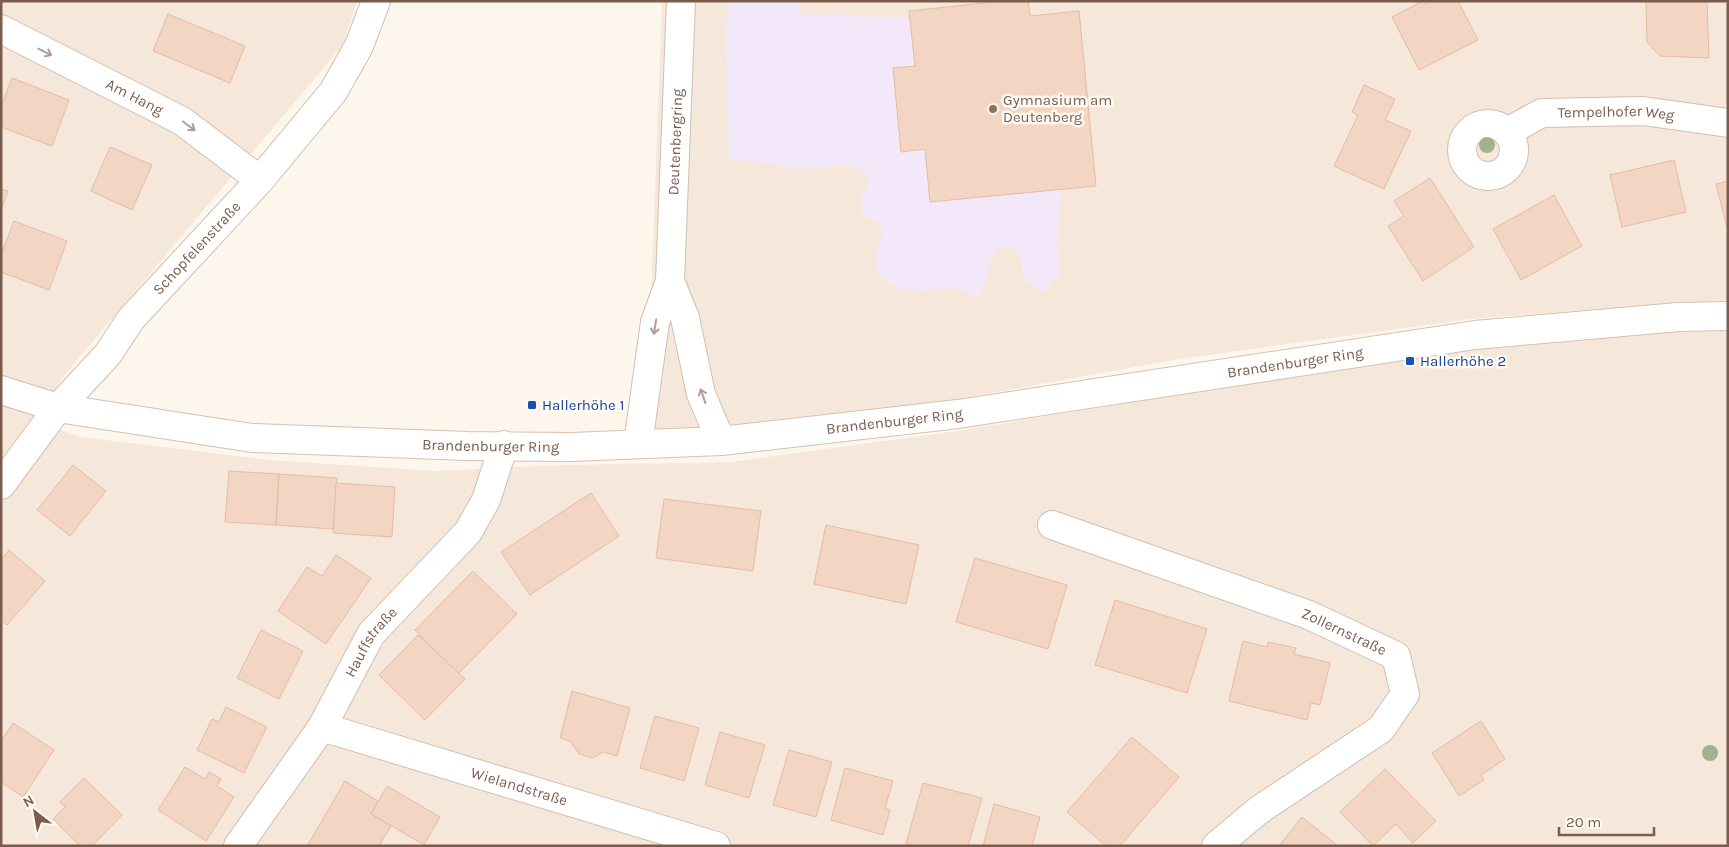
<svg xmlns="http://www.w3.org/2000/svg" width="1729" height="847" font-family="Karla,sans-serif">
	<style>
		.residential { fill: #f5e8da }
		.education { fill: #f3e8fa }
		.building { fill: #f3d5c3; stroke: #e6bba3 }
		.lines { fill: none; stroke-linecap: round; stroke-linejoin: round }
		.street-casing { stroke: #d1beb0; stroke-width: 30 }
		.secondary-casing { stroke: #d6c0b0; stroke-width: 30 }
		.street { stroke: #fff; stroke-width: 28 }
		.secondary { stroke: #fff; stroke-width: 28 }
		.tree { fill: #a0b28e }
		.oneway { stroke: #af9d94 }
		.education-dot { fill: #8d6e63; stroke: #fffaf3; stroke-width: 2 }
		.transit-dot { fill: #1a4fb4; stroke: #fffaf3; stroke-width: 2 }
		.labels { text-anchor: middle; stroke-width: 5; stroke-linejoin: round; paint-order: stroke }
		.street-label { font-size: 15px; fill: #7a5c4d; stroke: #fffaf3 }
		.education-label { font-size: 15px; fill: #785e54; stroke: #fffaf3; text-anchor: start }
		.transit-label { font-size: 15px; fill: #164399; stroke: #fffaf3; text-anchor: start }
	</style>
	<rect width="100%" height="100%" fill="#fdf6ec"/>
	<g class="residential">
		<polygon points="1,1 357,1 343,45 66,373 34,420 81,437 268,460 436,471 563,465 731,462 950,432 1475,347 1681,332 1728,331 1728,846 1,846"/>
		<polygon points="662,1 1728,1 1728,301 1677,303 1471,319 1179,359 953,400 646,438"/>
	</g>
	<polygon class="education" points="731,1 798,1 802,16 837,14 910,19 915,66 893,68 901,152 925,149 930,202 1062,189 1057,242 1059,275 1043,293 1026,281 1017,250 1010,245 997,250 989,264 982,292 977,296 948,288 926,291 900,290 883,279 878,271 875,254 883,233 877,221 863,217 861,195 868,186 868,175 860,167 841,165 808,169 729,159 726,31 729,5"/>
	<g class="building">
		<polygon points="1003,1 1028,1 1030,16 1079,11 1096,186 930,202 925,149 901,152 893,68 915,66 909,11"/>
		<polygon points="1423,1 1426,4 1431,1 1458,1 1478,40 1419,70 1392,17"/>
		<polygon points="1646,1 1707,1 1709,58 1660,56 1647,42"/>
		<polygon points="168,14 245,46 230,83 153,51"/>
		<polygon points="12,78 69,100 52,146 1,127 1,106"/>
		<polygon points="1364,85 1395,99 1385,120 1411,131 1384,189 1334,166 1358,115 1352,112"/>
		<polygon points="110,147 152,165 132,210 91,191"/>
		<polygon points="1674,160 1686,212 1622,227 1610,175"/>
		<polygon points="1430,178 1474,247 1423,281 1388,226 1404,216 1394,201"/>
		<polygon points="1728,181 1728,231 1716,184"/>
		<polygon points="1,189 8,191 1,210"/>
		<polygon points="1554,195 1582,246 1521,280 1493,229"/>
		<polygon points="14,221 67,241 49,290 1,272 1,255"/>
		<polygon points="73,465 106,491 70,536 37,510"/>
		<polygon points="229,471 279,474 276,525 225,522"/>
		<polygon points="279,474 337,478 333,529 276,525"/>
		<polygon points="336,483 395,487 392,537 333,533"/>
		<polygon points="591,493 619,536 530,595 501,552"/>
		<polygon points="664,499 761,511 753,571 656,558"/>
		<polygon points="826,525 919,545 906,604 814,584"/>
		<polygon points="9,550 45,581 7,625 1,620 1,560"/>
		<polygon points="336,555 371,578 326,644 278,611 307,567 322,576"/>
		<polygon points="975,558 1067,585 1048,649 956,622"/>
		<polygon points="473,571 517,614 458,674 415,630"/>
		<polygon points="1115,600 1207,629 1187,693 1095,665"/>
		<polygon points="261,630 303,651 279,699 237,678"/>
		<polygon points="418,635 465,679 425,720 379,675"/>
		<polygon points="1243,641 1267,647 1268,642 1296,648 1294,654 1330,663 1320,705 1311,703 1307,720 1229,701"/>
		<polygon points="572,691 630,708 617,756 603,752 593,758 579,754 570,741 560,738"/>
		<polygon points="226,707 267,727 244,773 197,750 212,719 219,722"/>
		<polygon points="655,716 699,728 684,781 640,768"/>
		<polygon points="1481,721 1505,759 1481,775 1484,780 1459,796 1432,753"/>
		<polygon points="13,723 54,750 23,797 1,782 1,741"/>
		<polygon points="720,732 765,745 749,798 705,785"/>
		<polygon points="1132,737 1179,777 1120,846 1106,846 1067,812"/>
		<polygon points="789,750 832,762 816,817 773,805"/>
		<polygon points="185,767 205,779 209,772 221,779 217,786 234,797 206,841 158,810"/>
		<polygon points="845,768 893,781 885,808 890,810 883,835 831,820"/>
		<polygon points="1385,769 1436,821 1413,843 1396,824 1373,846 1340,812"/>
		<polygon points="84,778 122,815 92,846 80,846 53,819 65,807 60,802"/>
		<polygon points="345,781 378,801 371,814 391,826 379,846 307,846"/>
		<polygon points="923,783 982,798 968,846 914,846 906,844"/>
		<polygon points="387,786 440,817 424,845 371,814"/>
		<polygon points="994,804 1040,817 1032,846 983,846"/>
		<polygon points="1302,817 1338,846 1279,846"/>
	</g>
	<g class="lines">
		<g class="street-casing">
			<g id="street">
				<path id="s1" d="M 1,29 L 182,121 L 260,180"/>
				<circle cx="1488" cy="150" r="26"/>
				<path id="s2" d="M 1507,132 L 1542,113 L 1643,111 L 1728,123"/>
				<polyline points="670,281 685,318 701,394 721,441"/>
				<path id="s3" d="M 1,390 L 58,408 L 108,354 L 131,319 L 260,180 L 333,92 L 359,46 L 376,1"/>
				<path id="s4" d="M 638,444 L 655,322 L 670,281 L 681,1"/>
				<path id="s5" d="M 1052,525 L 1309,615 L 1396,656 L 1405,694 L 1381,729 L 1259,810 L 1216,846"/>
				<path id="s6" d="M 322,727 L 716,846"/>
				<path id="s7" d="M 238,846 L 322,727 L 371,634 L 468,532 L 486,500 L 504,445"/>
			</g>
		</g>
		<g class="secondary-casing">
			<g id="secondary">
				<path id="s8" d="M 1,485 L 58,408 L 252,438 L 467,446 L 572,447 L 721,441 L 958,414 L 1475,335 L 1679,317 L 1728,316"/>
			</g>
		</g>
		<use href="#street" class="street"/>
		<use href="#secondary" class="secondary"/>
	</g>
	<g class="tree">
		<circle cx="1487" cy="145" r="8"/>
		<circle cx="1710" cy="753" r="8"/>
	</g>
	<defs><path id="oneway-shaft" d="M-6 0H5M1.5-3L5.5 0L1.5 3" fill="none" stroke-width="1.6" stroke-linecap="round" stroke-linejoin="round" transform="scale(1.25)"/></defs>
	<g class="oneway">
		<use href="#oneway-shaft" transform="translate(45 52) rotate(27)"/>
		<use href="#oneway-shaft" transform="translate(189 126) rotate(37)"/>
		<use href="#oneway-shaft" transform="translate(655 327) rotate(99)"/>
		<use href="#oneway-shaft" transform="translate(703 396) rotate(-109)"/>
	</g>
	<circle class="education-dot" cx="993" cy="109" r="5"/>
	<g class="transit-dot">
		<rect x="1405" y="356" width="10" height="10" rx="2.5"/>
		<rect x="527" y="400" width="10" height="10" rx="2.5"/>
	</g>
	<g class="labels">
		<g class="street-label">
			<text dy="5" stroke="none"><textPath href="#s1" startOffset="150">Am Hang</textPath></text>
			<text dy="5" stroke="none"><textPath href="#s2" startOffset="114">Tempelhofer Weg</textPath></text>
			<text dy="5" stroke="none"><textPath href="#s4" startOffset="306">Deutenbergring</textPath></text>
			<text dy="5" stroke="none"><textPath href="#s3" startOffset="272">Schopfelenstraße</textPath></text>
			<text dy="5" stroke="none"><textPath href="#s8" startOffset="1341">Brandenburger Ring</textPath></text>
			<text dy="5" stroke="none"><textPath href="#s8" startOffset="936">Brandenburger Ring</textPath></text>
			<text dy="5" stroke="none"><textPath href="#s8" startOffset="531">Brandenburger Ring</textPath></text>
			<text dy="5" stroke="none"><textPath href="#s5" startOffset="311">Zollernstraße</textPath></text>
			<text dy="5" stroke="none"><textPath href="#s7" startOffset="244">Hauffstraße</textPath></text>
			<text dy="5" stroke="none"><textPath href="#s6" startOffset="206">Wielandstraße</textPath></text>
		</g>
		<g class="education-label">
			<text x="1003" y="105">Gymnasium am<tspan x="1003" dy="17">Deutenberg</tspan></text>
		</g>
		<g class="transit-label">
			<text x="1420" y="366">Hallerhöhe 2</text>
			<text x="542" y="410">Hallerhöhe 1</text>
		</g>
	</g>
	<rect width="1729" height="847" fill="none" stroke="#7a5c4d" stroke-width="5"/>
	<g transform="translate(35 812) rotate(329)" stroke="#fffaf3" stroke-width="4" paint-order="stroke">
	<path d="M0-4L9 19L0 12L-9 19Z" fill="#7a5c4d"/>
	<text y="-8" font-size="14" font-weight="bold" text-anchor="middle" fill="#7a5c4d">N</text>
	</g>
	<path d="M1559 827v8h95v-8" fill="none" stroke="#7a5c4d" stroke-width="2.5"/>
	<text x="1566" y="827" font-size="15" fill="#7a5c4d" stroke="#fffaf3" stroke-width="4" paint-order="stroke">20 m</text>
</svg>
